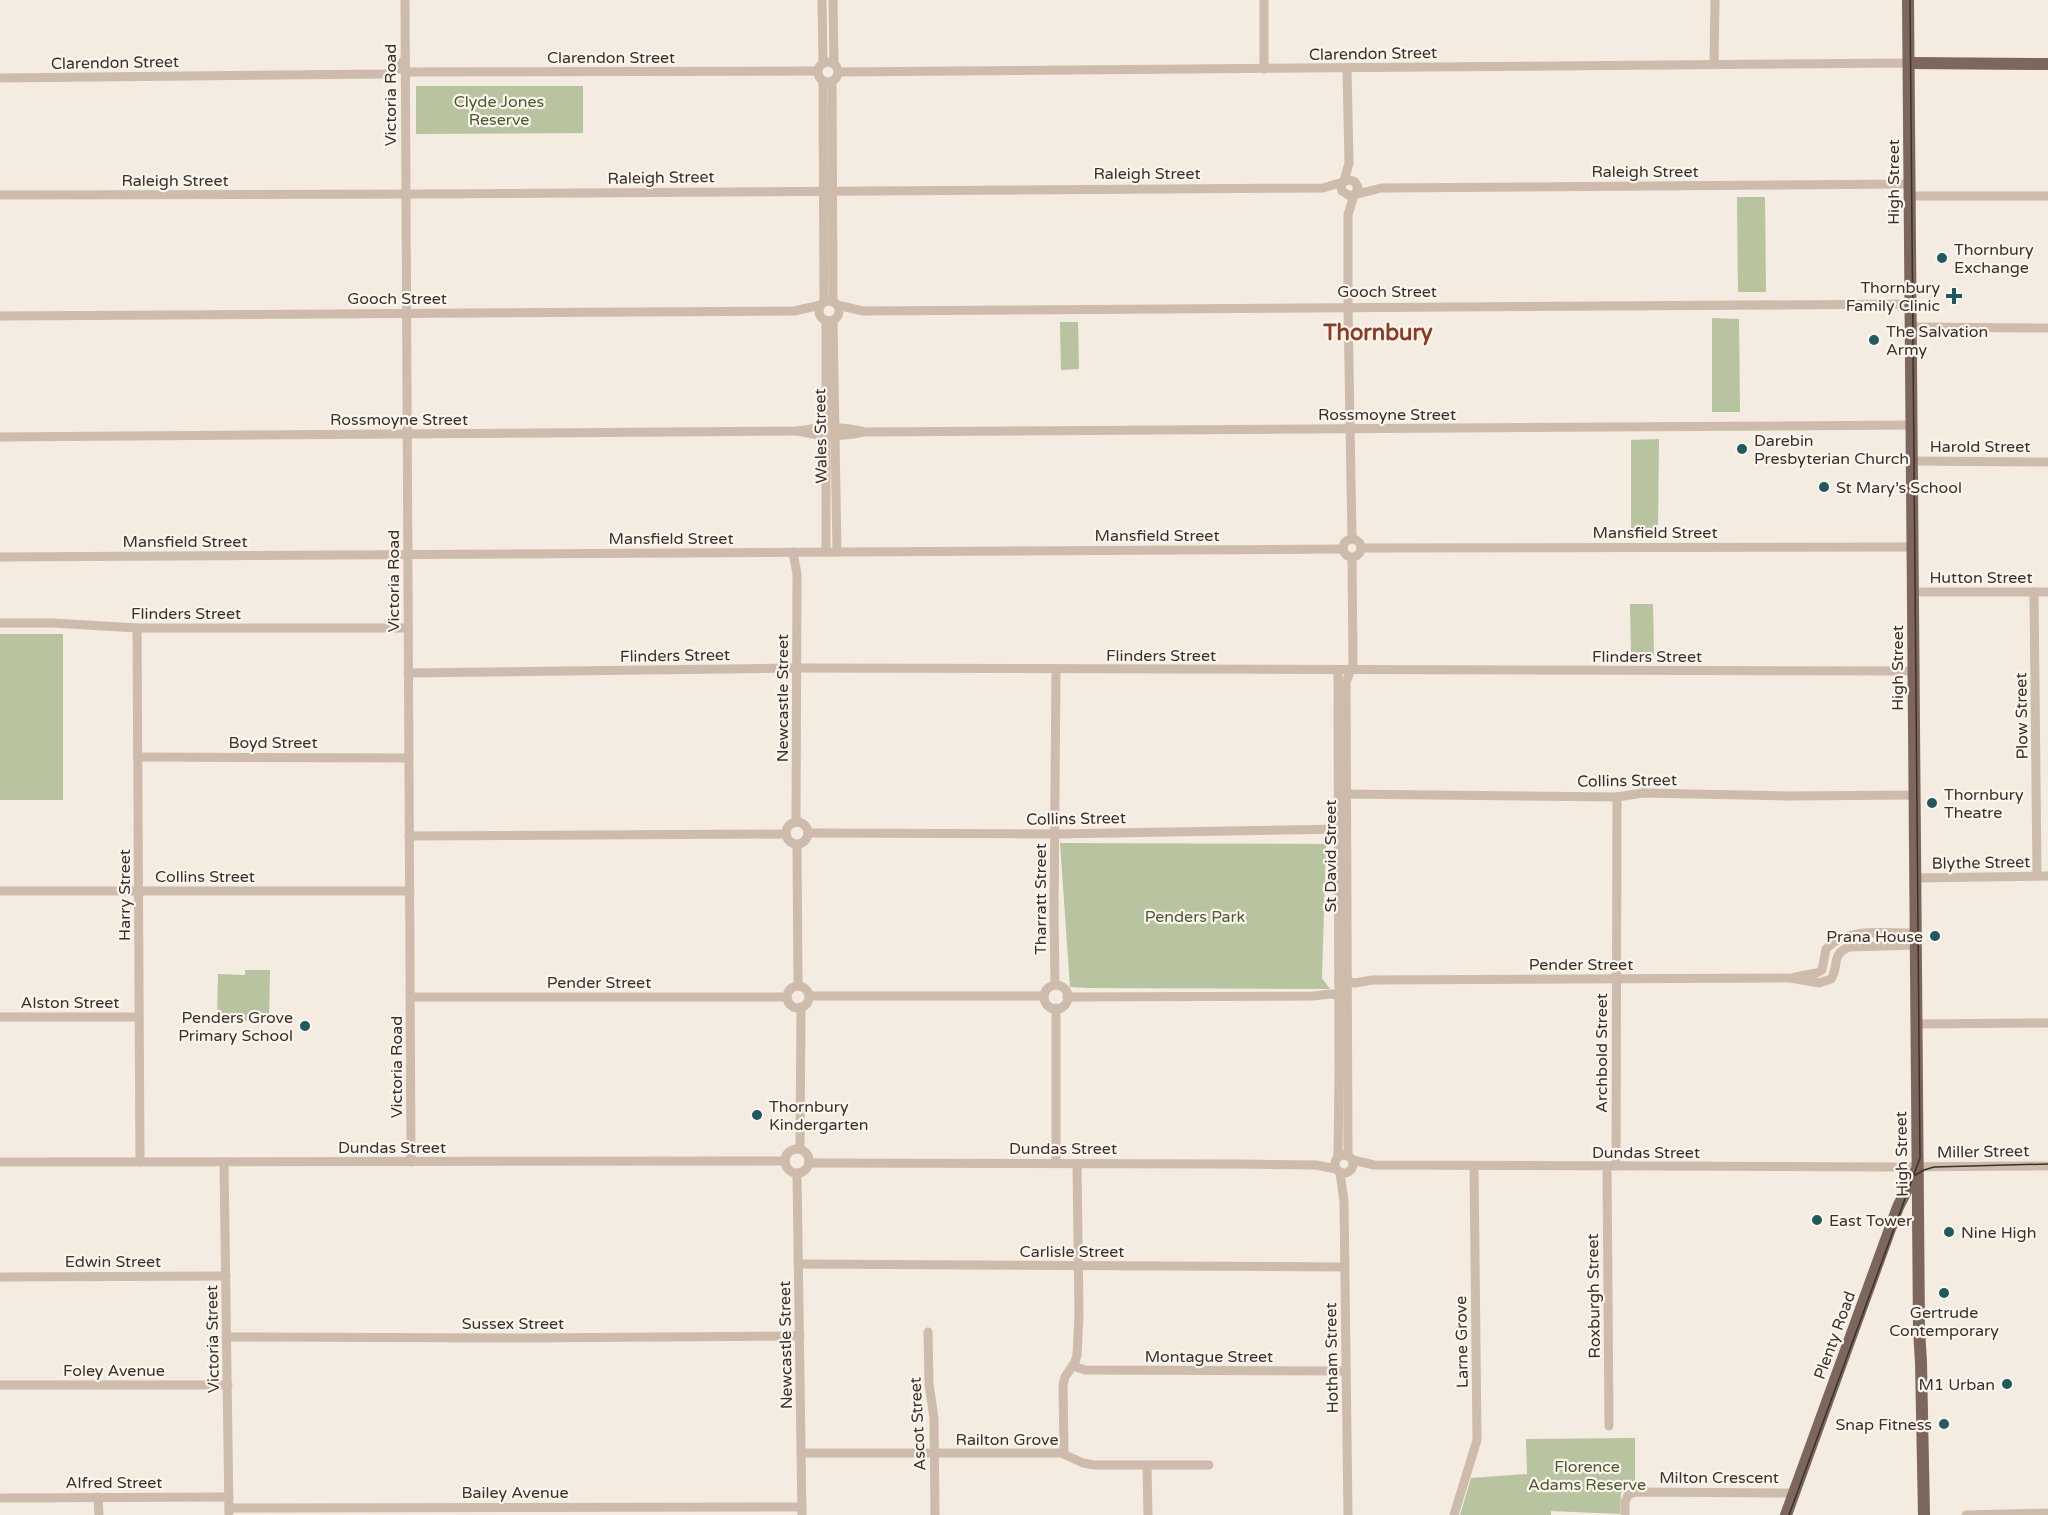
<svg xmlns="http://www.w3.org/2000/svg" width="2048" height="1515" font-family="'Varela Round',sans-serif">
	<style>
		.green { fill: #b8c4a0 }
		.lines { fill: none; stroke-linecap: round; stroke-linejoin: round }
		.minor { stroke: #cdbbac; stroke-width: 9 }
		.major { stroke: #7d675c; stroke-width: 12 }
		.tram { stroke: #3b302b; stroke-width: 1.5 }
		.poi-dot { fill: #1f5a5e; stroke: #fbf5ee; stroke-width: 2 }
		.labels { text-anchor: middle; stroke-width: 4.5; stroke-linejoin: round; paint-order: stroke }
		.street-label { font-size: 16px; fill: #3b302b; stroke: #fbf5ee }
		.park-label { font-size: 16px; fill: #4a5a2e; stroke: #fbf5ee }
		.poi-label { font-size: 16px; fill: #3b302b; stroke: #fbf5ee; text-anchor: start }
		.district-label { font-size: 22px; font-weight: bold; fill: #8c3b22; stroke: #fbf5ee }
	</style>
	<rect width="100%" height="100%" fill="#f4ebe1"/>
	<g class="green">
		<polygon points="416,86 583,86 583,133 416,134"/>
		<polygon points="1737,197 1765,197 1766,292 1738,292"/>
		<polygon points="1712,318 1739,319 1740,412 1712,412"/>
		<polygon points="1060,322 1078,322 1079,369 1061,370"/>
		<polygon points="1659,439 1658,533 1631,533 1631,440"/>
		<polygon points="1630,604 1653,604 1654,656 1631,656"/>
		<rect x="0" y="634" width="63" height="166"/>
		<polygon points="1060,843 1326,844 1322,978 1330,989 1089,988 1070,987"/>
		<polygon points="245,970 270,970 269,1021 217,1020 218,974 245,975"/>
		<polygon points="1635,1438 1635,1481 1621,1493 1620,1514 1551,1511 1551,1515 1460,1515 1471,1478 1527,1474 1526,1439"/>
	</g>
	<g class="lines">
		<g class="minor">
			<polyline points="405,0 411,1162"/>
			<polyline points="822,0 823,62"/>
			<polyline points="833,0 834,64"/>
			<polyline points="1264,0 1264,69"/>
			<circle cx="828" cy="72" r="10"/>
			<polyline points="1714,64 1715,0"/>
			<polyline points="405,72 817,71"/>
			<polyline points="838,72 1909,63"/>
			<polyline points="0,78 385,74 398,69 404,60"/>
			<polyline points="823,81 824,302"/>
			<polyline points="832,81 833,302"/>
			<polyline points="1344,181 1349,163 1347,68"/>
			<polyline points="1355,194 1358,187 1355,182 1350,180 1344,181 1341,186 1342,191 1350,196 1381,188 1909,184"/>
			<polyline points="0,195 419,194 1323,188 1343,182"/>
			<polyline points="1909,196 2048,196"/>
			<circle cx="829" cy="311" r="10"/>
			<polyline points="837,305 863,311 1911,304"/>
			<polyline points="0,316 794,311 821,305"/>
			<polyline points="826,320 826,552"/>
			<polyline points="833,320 837,552"/>
			<polyline points="1911,327 2048,328"/>
			<path d="M 798,431 C 819,437 841,437 863,432 L 1912,425"/>
			<path d="M 0,437 L 798,431 C 819,427 840,426 861,431"/>
			<polyline points="1912,461 2048,462"/>
			<circle cx="1352" cy="548" r="9"/>
			<polyline points="1352,539 1348,307 1348,215 1354,195"/>
			<polyline points="1361,548 1913,547"/>
			<polyline points="793,552 797,574 796,822"/>
			<polyline points="0,557 1343,549"/>
			<polyline points="1913,592 2048,592"/>
			<polyline points="2034,592 2037,876"/>
			<polyline points="0,623 52,623 137,628 408,628"/>
			<polyline points="137,628 140,1162"/>
			<polyline points="408,673 796,668 1914,671"/>
			<polyline points="138,757 409,758"/>
			<polyline points="1341,794 1617,797 1643,793 1787,796 1915,795"/>
			<circle cx="797" cy="833" r="11"/>
			<polyline points="808,833 1055,834 1345,829"/>
			<polyline points="409,836 786,834"/>
			<polyline points="797,845 798,986"/>
			<polyline points="1915,878 2048,876"/>
			<polyline points="0,891 410,891"/>
			<path d="M 1795,977 L 1817,973 L 1822,970 L 1826,949 C 1847,926 1887,934 1916,933"/>
			<path d="M 1339,980 L 1355,983 L 1372,980 L 1790,978 L 1819,983 L 1831,979 C 1840,965 1830,955 1849,947 L 1916,945"/>
			<polyline points="1055,985 1054,914 1056,669"/>
			<circle cx="1056" cy="997" r="12"/>
			<circle cx="798" cy="997" r="11"/>
			<polyline points="809,996 1044,996"/>
			<polyline points="410,997 787,997"/>
			<polyline points="1067,997 1313,996 1330,994 1343,995"/>
			<polyline points="0,1017 139,1017"/>
			<polyline points="1916,1024 2048,1023"/>
			<circle cx="797" cy="1161" r="12"/>
			<polyline points="800,1149 801,1007"/>
			<circle cx="1344" cy="1164" r="9"/>
			<polyline points="1348,1156 1346,682 1353,664 1352,558"/>
			<polyline points="1338,1157 1339,1072 1338,670"/>
			<polyline points="1353,1160 1374,1165 1890,1167 2048,1166"/>
			<polyline points="0,1162 785,1161"/>
			<polyline points="224,1162 229,1515"/>
			<polyline points="809,1163 1238,1164 1316,1165 1336,1169"/>
			<polyline points="1056,1163 1056,1008"/>
			<polyline points="1616,1166 1617,797"/>
			<polyline points="1607,1167 1609,1426"/>
			<polyline points="1340,1173 1344,1201 1348,1515"/>
			<polyline points="797,1174 802,1515"/>
			<polyline points="798,1264 1345,1267"/>
			<polyline points="0,1277 226,1276"/>
			<polyline points="928,1332 929,1384 934,1418 935,1515"/>
			<polyline points="226,1337 522,1338 800,1336"/>
			<polyline points="1073,1366 1085,1370 1346,1371"/>
			<polyline points="0,1385 228,1385"/>
			<polyline points="801,1453 1061,1453 1083,1463 1094,1465 1209,1465"/>
			<polyline points="1064,1453 1063,1385 1065,1377 1075,1362 1077,1355 1079,1316 1077,1164"/>
			<polyline points="1147,1465 1148,1515"/>
			<polyline points="98,1497 99,1515"/>
			<polyline points="0,1498 229,1497"/>
			<polyline points="229,1508 802,1507"/>
			<polyline points="1454,1515 1477,1440 1474,1166"/>
			<polyline points="1625,1515 1625,1502 1628,1495 1635,1492 1794,1493"/>
			<polyline points="1966,1515 2048,1513"/>
		</g>
		<g class="major">
			<polyline points="1908,0 1919,1331 1921,1362 1924,1515"/>
			<polyline points="1909,63 2048,64"/>
			<polyline points="1786,1515 1898,1207 1916,1171"/>
		</g>
		<g class="tram">
			<polyline points="1912,1177 1924,1170 1934,1167 2048,1164"/>
			<polyline points="1789,1515 1920,1158 1910,0"/>
		</g>
	</g>
	<g class="poi-dot">
		<circle cx="1942" cy="258" r="6"/>
		<path d="M1951 287h6v6h6v6h-6v6h-6v-6h-6v-6h6z"/>
		<circle cx="1874" cy="340" r="6"/>
		<circle cx="1742" cy="449" r="6"/>
		<circle cx="1824" cy="487" r="6"/>
		<circle cx="1932" cy="803" r="6"/>
		<circle cx="1935" cy="936" r="6"/>
		<circle cx="305" cy="1026" r="6"/>
		<circle cx="757" cy="1115" r="6"/>
		<circle cx="1817" cy="1220" r="6"/>
		<circle cx="1949" cy="1232" r="6"/>
		<circle cx="1944" cy="1293" r="6"/>
		<circle cx="2007" cy="1384" r="6"/>
		<circle cx="1944" cy="1424" r="6"/>
	</g>
	<g class="labels">
		<g class="street-label">
			<text transform="translate(1373 53) rotate(-1)" y="6">Clarendon Street</text>
			<text x="611" y="63">Clarendon Street</text>
			<text transform="translate(115 62) rotate(-1)" y="6">Clarendon Street</text>
			<text transform="translate(390 95) rotate(-90)" y="6">Victoria Road</text>
			<text x="1645" y="177">Raleigh Street</text>
			<text x="1147" y="179">Raleigh Street</text>
			<text transform="translate(661 177) rotate(-1)" y="6">Raleigh Street</text>
			<text x="175" y="186">Raleigh Street</text>
			<text transform="translate(1893 182) rotate(-90)" y="6">High Street</text>
			<text x="1387" y="297">Gooch Street</text>
			<text x="397" y="304">Gooch Street</text>
			<text x="1387" y="420">Rossmoyne Street</text>
			<text x="399" y="425">Rossmoyne Street</text>
			<text transform="translate(820 436) rotate(-91)" y="6">Wales Street</text>
			<text x="1980" y="452">Harold Street</text>
			<text x="1655" y="538">Mansfield Street</text>
			<text x="1157" y="541">Mansfield Street</text>
			<text x="671" y="544">Mansfield Street</text>
			<text x="185" y="547">Mansfield Street</text>
			<text x="1981" y="583">Hutton Street</text>
			<text transform="translate(393 581) rotate(-90)" y="6">Victoria Road</text>
			<text x="186" y="619">Flinders Street</text>
			<text transform="translate(675 655) rotate(-1)" y="6">Flinders Street</text>
			<text x="1161" y="661">Flinders Street</text>
			<text x="1647" y="662">Flinders Street</text>
			<text transform="translate(1897 668) rotate(-90)" y="6">High Street</text>
			<text transform="translate(782 698) rotate(-90)" y="6">Newcastle Street</text>
			<text transform="translate(2021 716) rotate(-91)" y="6">Plow Street</text>
			<text x="273" y="748">Boyd Street</text>
			<text transform="translate(1627 780) rotate(-1)" y="6">Collins Street</text>
			<text transform="translate(1076 818) rotate(-1)" y="6">Collins Street</text>
			<text transform="translate(1330 856) rotate(-90)" y="6">St David Street</text>
			<text transform="translate(1981 862) rotate(-1)" y="6">Blythe Street</text>
			<text x="205" y="882">Collins Street</text>
			<text transform="translate(124 895) rotate(-90)" y="6">Harry Street</text>
			<text transform="translate(1040 899) rotate(-90)" y="6">Tharratt Street</text>
			<text x="1581" y="970">Pender Street</text>
			<text x="599" y="988">Pender Street</text>
			<text x="70" y="1008">Alston Street</text>
			<text transform="translate(1601 1053) rotate(-90)" y="6">Archbold Street</text>
			<text transform="translate(396 1067) rotate(-90)" y="6">Victoria Road</text>
			<text x="392" y="1153">Dundas Street</text>
			<text x="1063" y="1154">Dundas Street</text>
			<text transform="translate(1983 1151) rotate(-1)" y="6">Miller Street</text>
			<text x="1646" y="1158">Dundas Street</text>
			<text transform="translate(1901 1154) rotate(-91)" y="6">High Street</text>
			<text x="1072" y="1257">Carlisle Street</text>
			<text x="113" y="1267">Edwin Street</text>
			<text transform="translate(1593 1296) rotate(-91)" y="6">Roxburgh Street</text>
			<text x="513" y="1329">Sussex Street</text>
			<text transform="translate(1834 1335) rotate(-70)" y="6">Plenty Road</text>
			<text transform="translate(212 1339) rotate(-91)" y="6">Victoria Street</text>
			<text transform="translate(1461 1342) rotate(-91)" y="6">Larne Grove</text>
			<text transform="translate(785 1345) rotate(-91)" y="6">Newcastle Street</text>
			<text x="1209" y="1362">Montague Street</text>
			<text transform="translate(1331 1358) rotate(-91)" y="6">Hotham Street</text>
			<text x="114" y="1376">Foley Avenue</text>
			<text transform="translate(917 1424) rotate(-93)" y="6">Ascot Street</text>
			<text x="1007" y="1445">Railton Grove</text>
			<text x="1719" y="1483">Milton Crescent</text>
			<text x="114" y="1488">Alfred Street</text>
			<text x="515" y="1498">Bailey Avenue</text>
		</g>
		<g class="park-label">
			<text x="499" y="107">Clyde Jones<tspan x="499" dy="18">Reserve</tspan></text>
			<text x="1195" y="922">Penders Park</text>
			<text x="1587" y="1472">Florence<tspan x="1587" dy="18">Adams Reserve</tspan></text>
		</g>
		<g class="poi-label">
			<text x="1954" y="255">Thornbury<tspan x="1954" dy="18">Exchange</tspan></text>
			<text x="1940" y="293" text-anchor="end">Thornbury<tspan x="1940" dy="18">Family Clinic</tspan></text>
			<text x="1886" y="337">The Salvation<tspan x="1886" dy="18">Army</tspan></text>
			<text x="1754" y="446">Darebin<tspan x="1754" dy="18">Presbyterian Church</tspan></text>
			<text x="1836" y="493">St Mary’s School</text>
			<text x="1944" y="800">Thornbury<tspan x="1944" dy="18">Theatre</tspan></text>
			<text x="1923" y="942" text-anchor="end">Prana House</text>
			<text x="293" y="1023" text-anchor="end">Penders Grove<tspan x="293" dy="18">Primary School</tspan></text>
			<text x="769" y="1112">Thornbury<tspan x="769" dy="18">Kindergarten</tspan></text>
			<text x="1829" y="1226">East Tower</text>
			<text x="1961" y="1238">Nine High</text>
			<text x="1944" y="1318" text-anchor="middle">Gertrude<tspan x="1944" dy="18">Contemporary</tspan></text>
			<text x="1995" y="1390" text-anchor="end">M1 Urban</text>
			<text x="1932" y="1430" text-anchor="end">Snap Fitness</text>
		</g>
		<g class="district-label">
			<text x="1378" y="340">Thornbury</text>
		</g>
	</g>
</svg>
